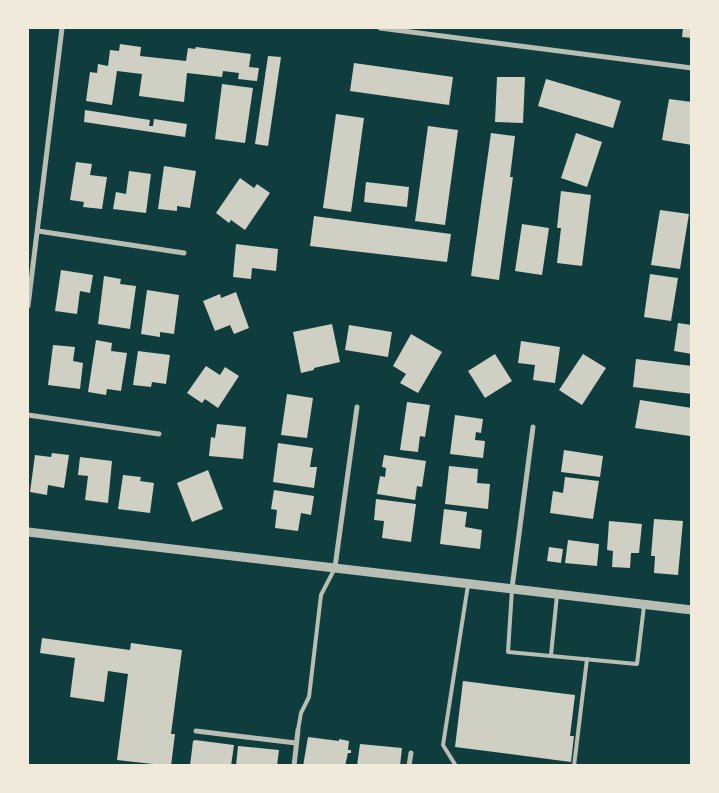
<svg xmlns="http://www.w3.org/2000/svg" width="719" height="793" font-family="Quicksand,sans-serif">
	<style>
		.building { fill: #cfcfc3 }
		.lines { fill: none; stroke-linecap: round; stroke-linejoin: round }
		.service { stroke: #b8beb3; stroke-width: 4 }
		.minor { stroke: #b8beb3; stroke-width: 5 }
		.tertiary { stroke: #b8beb3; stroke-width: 9 }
	</style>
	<rect width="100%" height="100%" fill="#0f3d3e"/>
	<g class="building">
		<polygon points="683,28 692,28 692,38 682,37"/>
		<polygon points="120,44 141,47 140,56 186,61 188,48 195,49 196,47 251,54 249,67 259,68 257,81 238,79 239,73 223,71 222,77 187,73 184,102 139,96 142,74 117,71 112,105 86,101 90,72 97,73 98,64 108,66 110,50 119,51"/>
		<polygon points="268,56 281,57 268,146 255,144"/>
		<polygon points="354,63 453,77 449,105 350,91"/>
		<polygon points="497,77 525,77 523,123 495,122"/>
		<polygon points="546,79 621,101 613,128 538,106"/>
		<polygon points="222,84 253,88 245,143 215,139"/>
		<polygon points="669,99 692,102 692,145 662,140"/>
		<polygon points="85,110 150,120 149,126 153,126 154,119 187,124 185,137 84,122"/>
		<polygon points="336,114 364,118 351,212 323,208"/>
		<polygon points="428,126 458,130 445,225 415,221"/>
		<polygon points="491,133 515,136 510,177 513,177 499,280 471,276"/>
		<polygon points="576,133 602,142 587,187 561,178"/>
		<polygon points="76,162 92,164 90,175 107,177 102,209 83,207 84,202 70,200"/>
		<polygon points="164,166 196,171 190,208 177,206 177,211 158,209"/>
		<polygon points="129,171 151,174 146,213 113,209 116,192 126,194"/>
		<polygon points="240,178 254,188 257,184 270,193 245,230 231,220 229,223 216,213"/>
		<polygon points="366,182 409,187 407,207 364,202"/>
		<polygon points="561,191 591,195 582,266 557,263 561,228 557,228"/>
		<polygon points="660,210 689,214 680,269 651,265"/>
		<polygon points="314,216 451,234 447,262 310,246"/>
		<polygon points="522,224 549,228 542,275 515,271"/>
		<polygon points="236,244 278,249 276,271 252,268 251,279 233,277"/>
		<polygon points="61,270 93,275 90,293 80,291 77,314 55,311"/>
		<polygon points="650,274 678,278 671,321 644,317"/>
		<polygon points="104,276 121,279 120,284 136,286 130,329 98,324"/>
		<polygon points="147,290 179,295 174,334 160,332 160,337 141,334"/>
		<polygon points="236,292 249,328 234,334 230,325 215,331 203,301 220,294 221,298"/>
		<polygon points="678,323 692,325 692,354 674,351"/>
		<polygon points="332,324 340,362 314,368 314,370 301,373 293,332"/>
		<polygon points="349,325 392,332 388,357 345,350"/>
		<polygon points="411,334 442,352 418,393 400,383 406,374 393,366"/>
		<polygon points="96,340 112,343 111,351 127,353 121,391 107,389 106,395 88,392"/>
		<polygon points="521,341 560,347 555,383 533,380 535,365 518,363"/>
		<polygon points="53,345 75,347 73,361 83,363 80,389 48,385"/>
		<polygon points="138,351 170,355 166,384 152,382 151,387 133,385"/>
		<polygon points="495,354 512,381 485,398 468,371"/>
		<polygon points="583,354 606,368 582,405 559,390"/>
		<polygon points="636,359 692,366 692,394 633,387"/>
		<polygon points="206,366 220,375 225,367 239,376 218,408 205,399 202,403 187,393"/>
		<polygon points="287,394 313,398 307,438 281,435"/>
		<polygon points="640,400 692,408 690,436 635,428"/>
		<polygon points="407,402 430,405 425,437 420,436 418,452 400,450"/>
		<polygon points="455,415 483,419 481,433 476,432 475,440 485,441 483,458 450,454"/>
		<polygon points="217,424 246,427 243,459 209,456 211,437 215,438"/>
		<polygon points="278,443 313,448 310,467 317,467 314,488 273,482"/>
		<polygon points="564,450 603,456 600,477 561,472"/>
		<polygon points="52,453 69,455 64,488 48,485 47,495 30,492 35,455 51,457"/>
		<polygon points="384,455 426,461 422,487 417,486 415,500 377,494 380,476 385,477 386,468 382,467"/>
		<polygon points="80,457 112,461 108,503 85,500 88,476 78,475"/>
		<polygon points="449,466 478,469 477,483 490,484 488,509 445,504"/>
		<polygon points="208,470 223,509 192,522 177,483"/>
		<polygon points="123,475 141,477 140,481 154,483 150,513 118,509"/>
		<polygon points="565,477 599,481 593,519 550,513 553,491 563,493"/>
		<polygon points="274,490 314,496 311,515 301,513 298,531 275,528 277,510 271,509"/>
		<polygon points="376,499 416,504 411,542 382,538 384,521 374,520"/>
		<polygon points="444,509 467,512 465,527 482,530 480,549 440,544"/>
		<polygon points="654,519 683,521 678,575 654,573 655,556 651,556"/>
		<polygon points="609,521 642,524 639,553 631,553 630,568 612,567 613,551 607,550"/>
		<polygon points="568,540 599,544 597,566 565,563"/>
		<polygon points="549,547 563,549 561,563 547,561"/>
		<polygon points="42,638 130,650 131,643 182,650 171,734 175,734 171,766 117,760 128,674 108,671 104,702 70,697 75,658 40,653"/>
		<polygon points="463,681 575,695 570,736 574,736 571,762 455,747"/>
		<polygon points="308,737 339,741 339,739 349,741 348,750 351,750 351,753 348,753 345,766 303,766"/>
		<polygon points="195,740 234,745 231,766 190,766 193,741"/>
		<polygon points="360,744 402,748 400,766 357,766"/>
		<polygon points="238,746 279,750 277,766 236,766"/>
	</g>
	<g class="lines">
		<g class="service">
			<polyline points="512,589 508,652 637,664 644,606"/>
			<polyline points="551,655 557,595"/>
			<polyline points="298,730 301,713 309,697 321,595 335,568"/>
			<polyline points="456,766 443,745 468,585"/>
			<polyline points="574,766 587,659"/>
		</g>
		<g class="minor">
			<polyline points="380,28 692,68"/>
			<polyline points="38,231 184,253"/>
			<polyline points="28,306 62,28"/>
			<polyline points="28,415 159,434"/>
			<polyline points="335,567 357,407"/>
			<polyline points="512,588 533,427"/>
			<polyline points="196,731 296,743"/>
			<polyline points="294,766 298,730"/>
			<polyline points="409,766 411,753"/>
		</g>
		<polyline class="tertiary" points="28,532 692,610"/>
	</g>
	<rect width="719" height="793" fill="none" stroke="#f1e9da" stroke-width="58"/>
</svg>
